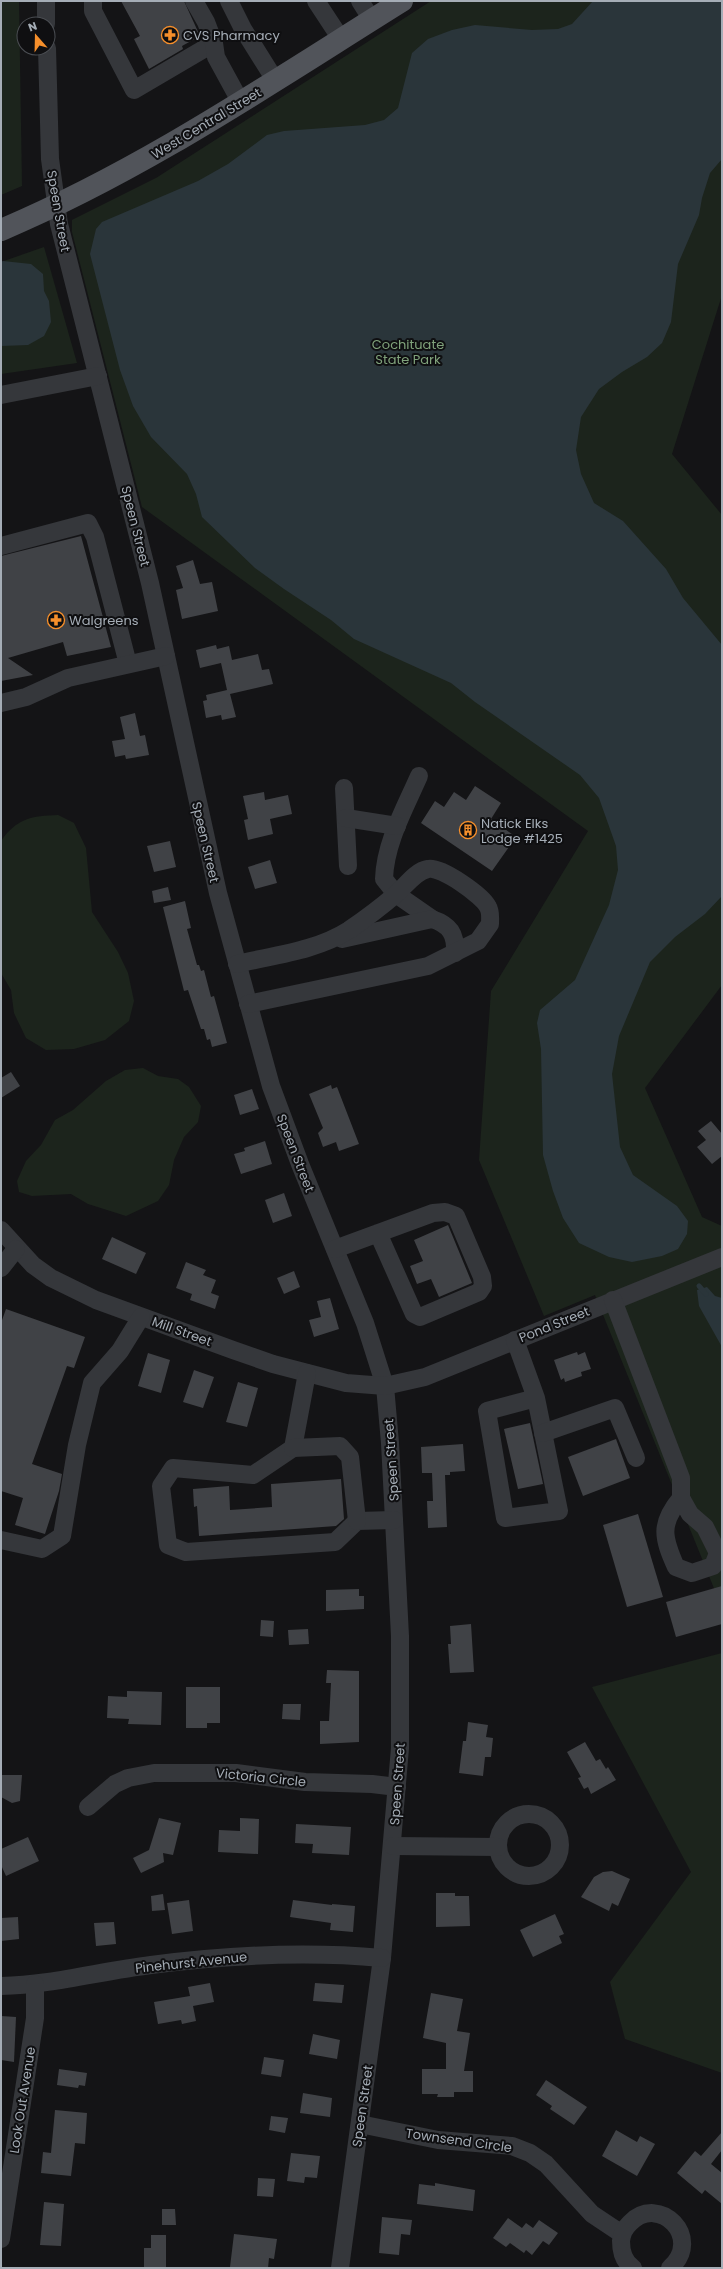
<svg xmlns="http://www.w3.org/2000/svg" width="723" height="2269" font-family="Poppins,sans-serif">
	<style>
		.green { fill: #1c241c }
		.water { fill: #2a353a }
		.lines { fill: none; stroke-linecap: round; stroke-linejoin: round }
		.stream { stroke: #2a353a; stroke-width: 5 }
		.building { fill: #404246 }
		.minor { stroke: #35373b; stroke-width: 18 }
		.major { stroke: #51545a; stroke-width: 22 }
		.labels { text-anchor: middle; stroke-width: 4; stroke-linejoin: round; paint-order: stroke }
		.poi-label { font-size: 13px; fill: #a5adb6; stroke: #0f0f11; text-anchor: start }
		.street-label { font-size: 13px; fill: #a5adb6; stroke: #0f0f11 }
		.park-label { font-size: 13px; fill: #80a27b; stroke: #0f0f11 }
	</style>
	<rect width="100%" height="100%" fill="#141416"/>
	<g class="green">
		<polygon points="1,1 19,1 22,186 1,195"/>
		<polygon points="431,1 722,1 722,295 672,454 722,515 722,985 645,1088 702,1217 722,1226 722,1608 595,1295 544,1316 479,1160 491,991 588,831 142,507 72,232 72,220 156,178"/>
		<polygon points="44,247 77,363 1,374 1,262"/>
		<path d="M 58,815 L 74,823 L 86,848 L 92,912 L 118,952 L 128,973 L 134,1001 L 129,1021 L 105,1040 L 74,1049 L 46,1050 L 26,1038 L 14,1013 L 11,990 L 1,973 L 1,841 C 17,818 32,816 58,815 Z"/>
		<polygon points="143,1068 158,1076 178,1079 189,1087 201,1106 198,1122 184,1137 174,1160 169,1185 158,1201 126,1216 88,1204 71,1194 32,1196 19,1192 17,1181 26,1161 41,1145 55,1120 73,1110 106,1081 125,1070"/>
		<polygon points="722,1653 722,2073 625,2039 610,1982 691,1872 592,1687"/>
	</g>
	<g class="water">
		<polygon points="593,1 722,1 722,159 710,173 702,198 699,215 678,264 671,322 662,343 647,357 622,372 599,389 581,417 576,450 581,474 594,503 623,521 666,569 683,598 722,645 722,896 705,914 675,937 650,962 619,1036 612,1074 620,1147 633,1175 677,1206 688,1221 687,1234 678,1249 662,1256 632,1262 609,1257 579,1243 563,1218 553,1191 543,1155 541,1049 537,1023 540,1010 575,980 609,905 618,870 616,846 599,798 580,775 475,702 451,683 354,639 331,620 284,589 255,568 202,517 196,494 187,474 151,437 133,406 120,370 90,254 96,229 102,222 198,181 228,164 267,135 284,131 365,125 384,120 398,108 412,53 428,39 452,30 475,25 532,30 558,29 572,24"/>
		<polygon points="3,261 31,264 43,274 44,291 49,301 51,322 44,336 28,345 1,346 1,262"/>
		<polygon points="707,1287 715,1296 722,1298 722,1347 699,1306 697,1290"/>
	</g>
	<g class="lines">
		<polyline class="stream" points="699,1286 706,1294"/>
	</g>
	<g class="building">
		<polygon points="121,1 184,1 200,36 182,46 183,49 149,69 134,39 140,36"/>
		<polygon points="81,536 111,647 67,656 63,642 8,658 33,675 1,681 1,556"/>
		<polygon points="193,560 200,584 212,582 218,611 182,619 176,590 183,588 176,566"/>
		<polygon points="216,645 217,649 229,646 232,660 258,654 262,670 269,669 273,684 230,694 236,717 222,720 221,715 206,718 203,701 207,700 206,695 227,690 221,663 200,668 196,650"/>
		<polygon points="135,713 140,736 145,735 149,755 126,759 125,755 115,757 112,741 125,739 120,717"/>
		<polygon points="475,786 501,803 491,819 516,837 492,871 421,823 435,801 444,807 454,792 466,800"/>
		<polygon points="264,792 265,800 288,795 292,814 270,819 273,834 248,840 244,820 248,819 243,796"/>
		<polygon points="170,841 176,867 154,872 147,846"/>
		<polygon points="270,860 277,883 255,889 248,867"/>
		<polygon points="168,887 171,900 154,903 152,891"/>
		<polygon points="185,901 191,928 187,929 197,965 199,965 201,971 204,970 211,997 214,996 227,1043 212,1047 210,1039 207,1040 204,1029 201,1029 188,990 184,991 163,907"/>
		<polygon points="11,1072 20,1086 1,1098 1,1078"/>
		<polygon points="331,1085 332,1089 337,1087 359,1144 339,1151 336,1142 323,1147 318,1133 323,1128 309,1094"/>
		<polygon points="252,1089 259,1109 240,1115 234,1095"/>
		<polygon points="711,1121 722,1134 722,1156 712,1164 697,1147 706,1140 698,1131"/>
		<polygon points="265,1141 272,1164 241,1174 234,1154 245,1151 244,1148"/>
		<polygon points="284,1193 292,1216 273,1223 265,1200"/>
		<polygon points="448,1225 472,1283 439,1297 431,1279 417,1284 410,1266 423,1261 414,1240"/>
		<polygon points="112,1237 146,1253 136,1274 102,1259"/>
		<polygon points="186,1262 206,1270 203,1275 216,1280 211,1293 219,1296 215,1309 190,1300 192,1294 176,1288"/>
		<polygon points="294,1271 300,1287 284,1294 277,1278"/>
		<polygon points="330,1298 339,1329 314,1337 309,1320 321,1317 317,1301"/>
		<polygon points="6,1309 85,1337 74,1368 67,1366 32,1464 62,1474 59,1491 45,1534 15,1525 23,1498 1,1491 1,1323"/>
		<polygon points="577,1352 578,1355 585,1352 591,1369 581,1372 582,1376 565,1382 564,1378 561,1380 554,1360"/>
		<polygon points="148,1353 170,1360 161,1393 138,1386"/>
		<polygon points="194,1370 214,1377 203,1408 183,1402"/>
		<polygon points="238,1382 258,1388 247,1427 226,1422"/>
		<polygon points="530,1423 543,1484 518,1489 504,1429"/>
		<polygon points="616,1439 630,1478 583,1496 568,1457"/>
		<polygon points="463,1444 465,1471 450,1472 450,1475 445,1475 447,1527 428,1528 427,1501 433,1501 432,1473 422,1473 421,1447"/>
		<polygon points="341,1479 344,1519 336,1526 199,1536 197,1506 194,1507 193,1489 229,1486 230,1510 272,1507 271,1484"/>
		<polygon points="638,1514 663,1597 627,1607 603,1525"/>
		<polygon points="722,1586 722,1624 676,1637 666,1602"/>
		<polygon points="359,1589 359,1596 364,1596 364,1609 326,1611 326,1590"/>
		<polygon points="261,1620 274,1621 273,1637 260,1636"/>
		<polygon points="471,1624 474,1672 450,1673 448,1644 451,1644 450,1626"/>
		<polygon points="308,1629 309,1644 289,1645 288,1630"/>
		<polygon points="327,1670 359,1671 359,1742 320,1744 320,1721 329,1721 331,1683 326,1683"/>
		<polygon points="186,1687 220,1687 220,1723 207,1723 207,1728 186,1728"/>
		<polygon points="127,1691 162,1692 161,1725 128,1724 129,1719 107,1718 108,1696 127,1697"/>
		<polygon points="283,1704 301,1704 300,1720 282,1719"/>
		<polygon points="468,1722 488,1725 486,1737 493,1738 491,1757 485,1757 483,1776 459,1773 463,1741 466,1741"/>
		<polygon points="585,1742 596,1761 600,1759 606,1769 608,1767 616,1780 591,1794 588,1787 584,1789 578,1778 581,1777 567,1752"/>
		<polygon points="1,1775 22,1775 20,1801 12,1803 1,1797"/>
		<polygon points="159,1818 181,1823 173,1855 163,1853 164,1862 141,1873 133,1858 149,1850"/>
		<polygon points="240,1818 259,1819 258,1854 218,1852 219,1830 240,1831"/>
		<polygon points="296,1824 351,1827 349,1855 312,1853 313,1844 295,1843"/>
		<polygon points="28,1837 39,1861 6,1876 1,1865 1,1849"/>
		<polygon points="612,1871 630,1879 618,1906 612,1903 609,1911 581,1897 594,1877 603,1872"/>
		<polygon points="436,1893 455,1893 455,1896 469,1896 470,1926 436,1927"/>
		<polygon points="163,1894 165,1910 152,1911 151,1896"/>
		<polygon points="189,1900 193,1931 172,1934 167,1903"/>
		<polygon points="293,1900 332,1905 332,1904 355,1906 353,1932 330,1930 331,1923 290,1917"/>
		<polygon points="555,1914 564,1934 559,1936 562,1943 533,1957 520,1930"/>
		<polygon points="18,1917 19,1939 1,1941 1,1918"/>
		<polygon points="114,1922 116,1944 96,1946 94,1923"/>
		<polygon points="210,1983 214,2002 193,2006 196,2021 182,2024 181,2020 158,2024 154,2002 190,1996 188,1987"/>
		<polygon points="315,1983 344,1985 342,2003 313,2001"/>
		<polygon points="431,1993 463,1999 457,2031 470,2033 464,2071 473,2071 473,2092 454,2092 454,2097 437,2097 438,2094 422,2094 422,2069 446,2069 446,2043 423,2038"/>
		<polygon points="1,2016 16,2017 14,2062 1,2060"/>
		<polygon points="313,2034 340,2040 337,2059 309,2054"/>
		<polygon points="264,2057 284,2060 281,2077 261,2074"/>
		<polygon points="59,2069 87,2073 85,2086 79,2085 78,2088 57,2085"/>
		<polygon points="546,2080 587,2107 574,2125 550,2109 552,2106 536,2095"/>
		<polygon points="303,2093 332,2098 330,2117 300,2113"/>
		<polygon points="55,2110 87,2113 85,2144 75,2143 71,2176 41,2173 43,2152 51,2153"/>
		<polygon points="271,2116 288,2118 285,2133 269,2130"/>
		<polygon points="616,2130 637,2142 640,2136 655,2144 637,2176 602,2156"/>
		<polygon points="722,2132 722,2150 711,2164 722,2173 722,2204 705,2190 702,2194 677,2173 695,2151 701,2156"/>
		<polygon points="291,2153 320,2156 317,2178 305,2177 304,2183 287,2181"/>
		<polygon points="258,2178 275,2179 273,2197 257,2196"/>
		<polygon points="435,2183 475,2190 473,2211 417,2204 419,2184 435,2186"/>
		<polygon points="44,2202 64,2204 61,2246 40,2245"/>
		<polygon points="162,2209 175,2209 176,2225 162,2225"/>
		<polygon points="382,2217 412,2220 410,2235 401,2234 399,2255 379,2253"/>
		<polygon points="508,2218 522,2228 526,2223 533,2228 539,2220 558,2233 549,2245 543,2241 532,2255 526,2250 524,2253 510,2243 506,2247 493,2238"/>
		<polygon points="234,2234 277,2239 274,2259 269,2258 268,2268 230,2267"/>
		<polygon points="151,2235 166,2235 166,2268 144,2268 144,2248 151,2248"/>
	</g>
	<g class="lines">
		<g class="minor">
			<polyline points="46,1 46,24"/>
			<polyline points="93,1 93,11 134,90 214,43"/>
			<polyline points="194,1 206,22 214,43 216,57 240,101"/>
			<polyline points="229,1 243,29 275,80"/>
			<polyline points="316,1 341,39"/>
			<polyline points="360,1 372,20"/>
			<polyline points="47,48 50,159 59,224 150,583 218,893 271,1086 300,1164 365,1323 385,1386 390,1443 400,1636 400,1748 382,1958 340,2268"/>
			<polyline points="1,395 98,376"/>
			<polyline points="1,546 88,523 95,537 128,664"/>
			<polyline points="1,703 26,697 68,678 166,656"/>
			<path d="M 419,776 C 405,808 385,843 384,879 L 396,894 L 432,919"/>
			<polyline points="344,788 348,866"/>
			<polyline points="346,818 397,826"/>
			<path d="M 342,939 L 432,919 C 450,925 456,934 455,953"/>
			<path d="M 237,964 C 275,955 316,951 349,930 C 365,919 381,907 395,895 C 405,887 415,871 428,869 C 441,866 483,896 488,907 C 491,912 490,918 490,924 L 478,941 L 428,966 L 248,1004"/>
			<polyline points="1,1230 33,1265 51,1278 96,1300 233,1350 273,1364 346,1383 385,1386 425,1377 722,1257"/>
			<polyline points="335,1249 433,1213 445,1212 456,1216 482,1277 483,1286 479,1292 420,1317 414,1314 378,1233"/>
			<polyline points="1,1268 16,1249"/>
			<path d="M 613,1300 L 681,1478 L 681,1498 C 659,1524 663,1538 676,1567 L 692,1573 L 713,1566 L 718,1553 L 705,1527 L 690,1514 L 681,1498"/>
			<polyline points="515,1340 536,1398 487,1411 505,1518 559,1511 536,1398"/>
			<polyline points="307,1373 293,1448 253,1475 173,1468 161,1486 168,1545 186,1552 335,1542 357,1521 394,1520"/>
			<polyline points="543,1433 615,1408 636,1458"/>
			<polyline points="293,1448 340,1446 350,1457 357,1521"/>
			<polyline points="1,1540 42,1549 62,1536 77,1445 92,1383 120,1351 141,1317"/>
			<polyline points="88,1807 115,1784 128,1778 154,1773 236,1773 305,1782 372,1784 397,1787"/>
			<circle cx="529" cy="1845" r="31"/>
			<polyline points="393,1846 498,1847"/>
			<path d="M 1,1986 C 52,1985 101,1971 151,1965 C 228,1955 305,1951 382,1958"/>
			<polyline points="360,2124 438,2140 512,2146 530,2153 546,2164 592,2214 622,2234"/>
			<polyline points="1,2239 35,2018 35,1984"/>
			<path d="M 633,2268 C 624,2262 621,2252 621,2241 C 622,2233 624,2229 630,2223 C 659,2193 704,2238 670,2268"/>
		</g>
		<path class="major" d="M 1,230 C 143,170 272,82 402,1"/>
	</g>
	<defs>
		<g id="pharmacy-ring" transform="scale(0.9)"><circle r="9.5" fill="#0f0f11" stroke="#f68f2b" stroke-width="1.5"/><path d="M-2-6h4v4h4v4h-4v4h-4v-4h-4v-4h4Z" fill="#f68f2b"/></g>
		<g id="building-ring" transform="scale(0.9)"><circle r="9.5" fill="#0f0f11" stroke="#f68f2b" stroke-width="1.5"/><path d="M-4-6H4V6H1V3H-1V6H-4ZM-2.5-4.3h1.7v1.8h-1.7ZM.8-4.3h1.7v1.8H.8ZM-2.5-1h1.7V.8h-1.7ZM.8-1h1.7V.8H.8Z" fill="#f68f2b"/></g>
	</defs>
	<g fill-rule="evenodd">
		<use href="#pharmacy-ring" x="170" y="35"/>
		<use href="#pharmacy-ring" x="56" y="620"/>
		<use href="#building-ring" x="468" y="830"/>
	</g>
	<g class="labels">
		<g class="poi-label">
			<text x="183" y="40">CVS Pharmacy</text>
			<text x="69" y="625">Walgreens</text>
			<text x="481" y="828">Natick Elks<tspan x="481" dy="15">Lodge #1425</tspan></text>
		</g>
		<g class="street-label">
			<text transform="translate(206 123) rotate(-31)" y="5">West Central Street</text>
			<text transform="translate(59 211) rotate(80)" y="5">Speen Street</text>
			<text transform="translate(136 526) rotate(76)" y="5">Speen Street</text>
			<text transform="translate(206 842) rotate(77)" y="5">Speen Street</text>
			<text transform="translate(296 1153) rotate(69)" y="5">Speen Street</text>
			<text transform="translate(554 1324) rotate(-22)" y="5">Pond Street</text>
			<text transform="translate(182 1331) rotate(20)" y="5">Mill Street</text>
			<text transform="translate(391 1460) rotate(-94)" y="5">Speen Street</text>
			<text transform="translate(261 1777) rotate(6)" y="5">Victoria Circle</text>
			<text transform="translate(397 1784) rotate(-86)" y="5">Speen Street</text>
			<text transform="translate(191 1962) rotate(-6)" y="5">Pinehurst Avenue</text>
			<text transform="translate(22 2100) rotate(-81)" y="5">Look Out Avenue</text>
			<text transform="translate(362 2106) rotate(-82)" y="5">Speen Street</text>
			<text transform="translate(459 2140) rotate(8)" y="5">Townsend Circle</text>
		</g>
		<g class="park-label">
			<text x="408" y="349">Cochituate<tspan x="408" dy="15">State Park</tspan></text>
		</g>
	</g>
	<rect width="723" height="2269" fill="none" stroke="#a5adb6" stroke-width="4"/>
	<g transform="translate(36 36) rotate(340)"><circle r="19" fill="#0f0f11" stroke="#4b4e53"/>
	<path d="M0-3L7 15L0 10L-7 15Z" fill="#f68f2b"/>
	<text y="-6" font-size="11" font-weight="bold" text-anchor="middle" fill="#a5adb6">N</text>
	</g>
</svg>
